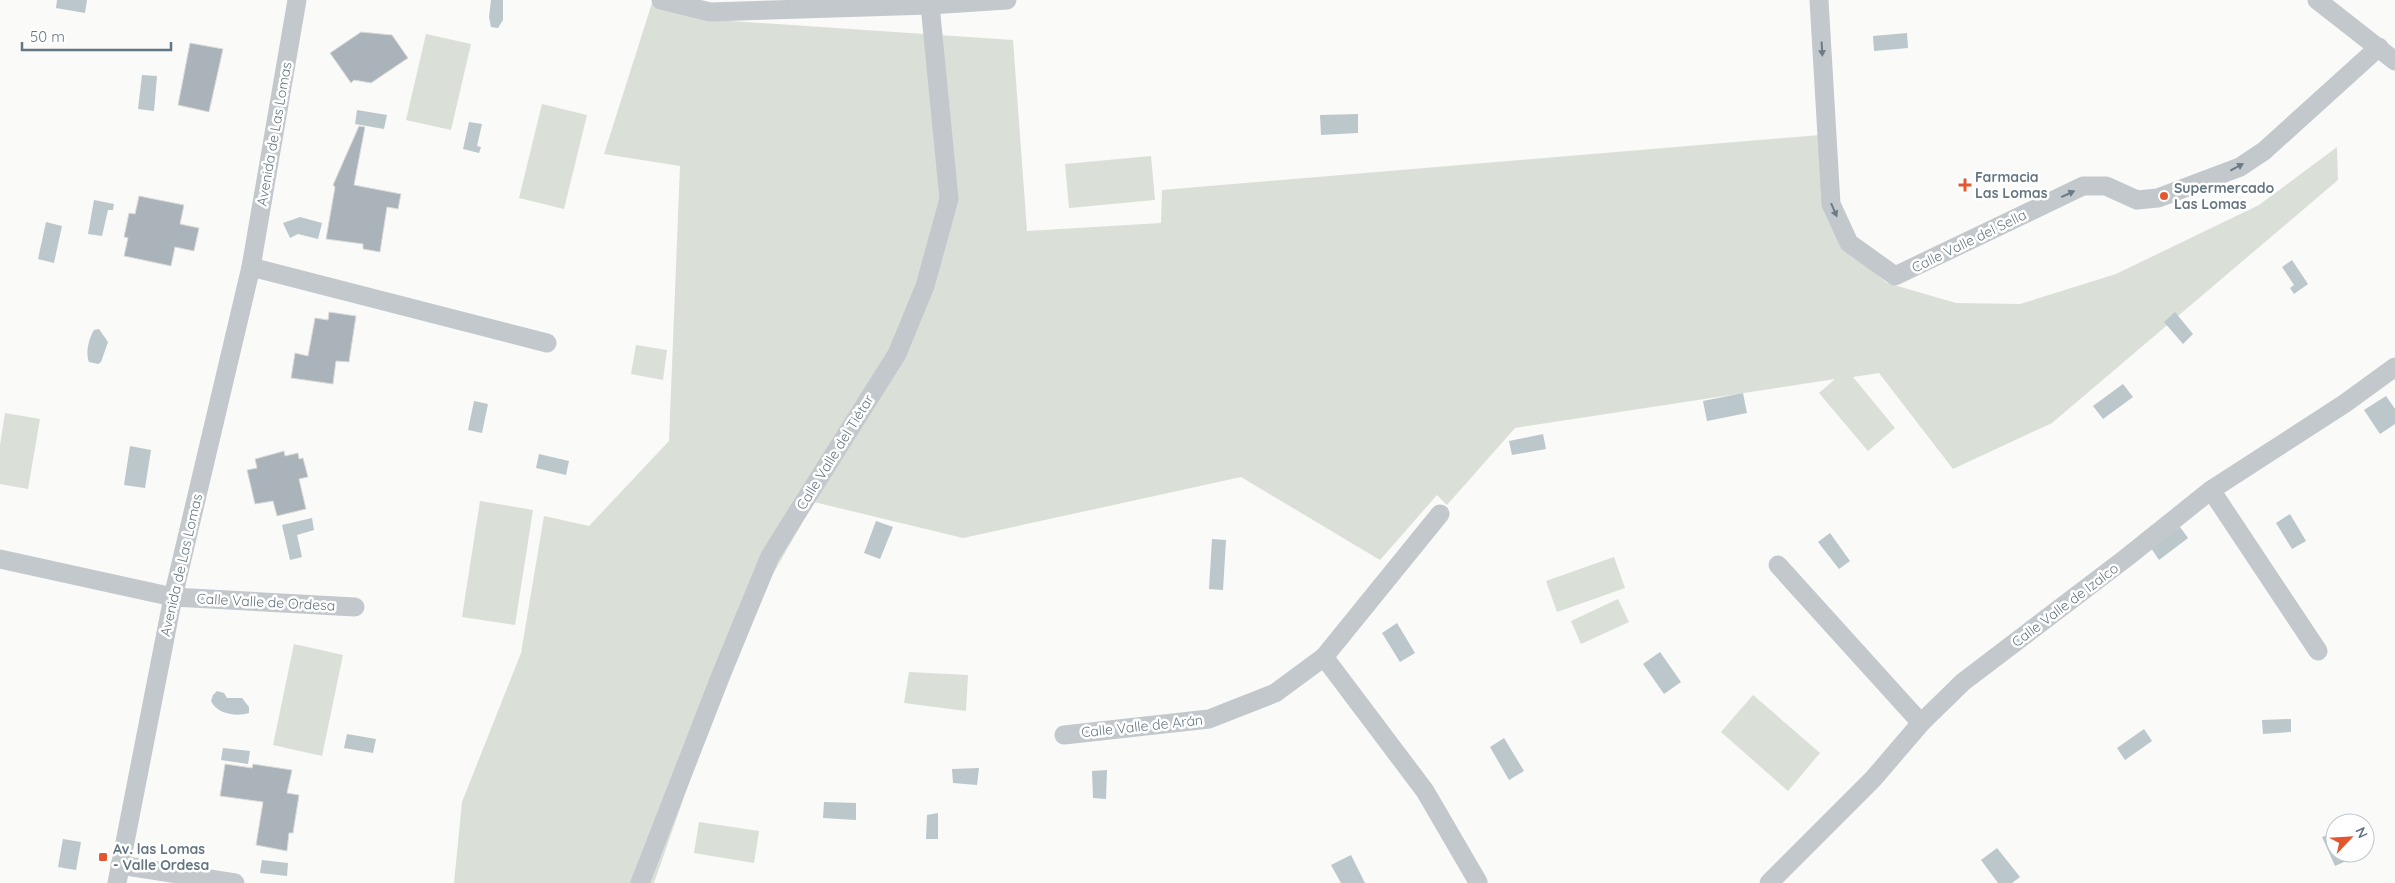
<svg xmlns="http://www.w3.org/2000/svg" width="2395" height="883" font-family="Quicksand,sans-serif">
	<style>
		.green { fill: #dadfd7 }
		.water { fill: #bbc7cb }
		.building { fill: #aab3b9; stroke: #dcdcda }
		.lines { fill: none; stroke-linecap: round; stroke-linejoin: round }
		.minor { stroke: #c3c8cc; stroke-width: 19 }
		.oneway { fill: #6a7a87 }
		.poi-dot { fill: #e4572e; stroke: #fff; stroke-width: 2 }
		.labels { text-anchor: middle; stroke-width: 5; stroke-linejoin: round; paint-order: stroke }
		.street-label { font-size: 14px; fill: #657683; stroke: #fff }
		.poi-label { font-size: 14px; font-weight: bold; fill: #657683; stroke: #fff; text-anchor: start }
	</style>
	<rect width="100%" height="100%" fill="#fafaf8"/>
	<g class="green">
		<polygon points="652,3 717,20 1013,40 1027,231 1161,223 1162,190 1820,135 1844,246 1887,283 1956,303 2020,304 2116,274 2259,205 2337,147 2338,180 2052,423 1953,469 1879,373 1853,377 1895,428 1868,451 1819,393 1835,379 1515,428 1447,505 1437,495 1380,560 1241,477 963,538 814,502 773,574 720,694 654,883 454,883 462,802 521,653 544,516 589,526 669,441 680,166 604,154"/>
		<polygon points="426,34 471,44 451,130 406,120"/>
		<polygon points="542,104 587,115 564,209 519,198"/>
		<polygon points="1151,156 1155,200 1069,208 1065,164"/>
		<polygon points="636,345 667,350 663,380 631,374"/>
		<polygon points="5,413 40,419 28,489 0,484 0,445"/>
		<polygon points="480,501 533,510 515,625 462,617"/>
		<polygon points="1614,557 1625,588 1557,612 1546,581"/>
		<polygon points="1618,599 1629,622 1581,644 1571,621"/>
		<polygon points="294,644 343,655 322,756 273,745"/>
		<polygon points="909,672 968,675 966,711 904,703"/>
		<polygon points="1753,695 1820,753 1788,791 1721,732"/>
		<polygon points="699,822 759,831 754,863 694,853"/>
	</g>
	<g class="water">
		<polygon points="57,0 87,0 85,13 56,8"/>
		<polygon points="491,0 503,0 503,20 498,28 491,27 489,17"/>
		<polygon points="1907,33 1908,48 1874,51 1873,36"/>
		<polygon points="142,75 157,76 154,111 138,109"/>
		<polygon points="357,110 387,115 384,129 355,124"/>
		<polygon points="1358,114 1358,133 1321,135 1320,115"/>
		<polygon points="469,122 482,124 477,146 481,147 479,153 463,149"/>
		<polygon points="94,200 114,204 113,210 108,210 102,236 88,234"/>
		<polygon points="300,217 322,223 318,239 298,234 290,238 283,223"/>
		<polygon points="46,222 62,226 54,263 38,259"/>
		<polygon points="2292,260 2308,284 2294,294 2290,288 2294,285 2282,267"/>
		<polygon points="2175,312 2193,334 2183,344 2164,322"/>
		<path d="M 99,329 L 108,342 L 101,362 L 98,364 L 89,362 C 85,353 89,338 94,330 Z"/>
		<polygon points="2123,384 2133,397 2103,419 2093,406"/>
		<polygon points="1743,393 1747,413 1707,421 1703,401"/>
		<polygon points="2386,396 2395,409 2395,424 2380,434 2364,410"/>
		<polygon points="474,401 488,404 482,433 468,430"/>
		<polygon points="1543,434 1546,449 1512,455 1509,441"/>
		<polygon points="130,446 151,450 145,488 124,485"/>
		<polygon points="539,454 569,461 566,475 536,468"/>
		<polygon points="2290,514 2306,541 2292,549 2276,523"/>
		<polygon points="312,518 314,530 297,535 302,557 290,560 282,525"/>
		<polygon points="876,521 893,527 880,559 864,553"/>
		<polygon points="2180,527 2188,538 2159,560 2151,548"/>
		<polygon points="1830,533 1850,561 1839,569 1818,542"/>
		<polygon points="1212,539 1226,540 1223,590 1209,589"/>
		<polygon points="1397,623 1415,653 1400,662 1382,633"/>
		<polygon points="1660,652 1681,682 1664,694 1643,664"/>
		<path d="M 217,691 L 224,693 L 227,698 L 242,698 L 249,707 L 249,713 C 236,717 217,714 211,701 L 213,695 Z"/>
		<polygon points="2291,719 2291,732 2263,734 2262,720"/>
		<polygon points="2144,729 2152,741 2125,760 2117,748"/>
		<polygon points="347,734 376,739 373,753 344,748"/>
		<polygon points="1504,738 1524,771 1509,780 1490,747"/>
		<polygon points="223,748 250,751 248,764 221,760"/>
		<polygon points="979,768 977,785 953,783 952,769"/>
		<polygon points="1107,770 1106,799 1093,798 1092,771"/>
		<polygon points="824,802 856,803 856,820 823,818"/>
		<polygon points="938,813 938,839 926,839 927,815"/>
		<polygon points="2335,832 2335,853 2351,853 2353,858 2335,866 2322,837"/>
		<polygon points="63,839 81,842 76,870 58,867"/>
		<polygon points="1997,848 2020,877 2012,883 1998,883 1981,860"/>
		<polygon points="1351,855 1365,883 1341,883 1331,865"/>
		<polygon points="262,860 288,863 287,876 260,873"/>
	</g>
	<g class="building">
		<polygon points="361,32 392,35 408,58 371,83 354,80 351,83 330,53"/>
		<polygon points="190,43 223,49 209,112 178,105"/>
		<polygon points="359,126 365,127 354,185 401,194 398,209 387,207 380,252 363,249 363,244 326,239 335,187 333,185"/>
		<polygon points="139,196 184,205 180,224 199,228 194,251 175,247 171,266 124,256 128,238 124,237 129,213 135,214"/>
		<polygon points="329,312 356,316 349,362 336,361 333,384 291,378 295,353 308,356 315,318 328,320"/>
		<polygon points="284,451 285,456 298,453 299,459 303,458 308,477 299,479 306,509 277,516 273,501 255,504 247,470 257,468 255,459"/>
		<polygon points="225,764 252,768 253,764 292,770 287,793 299,795 293,833 289,833 287,851 256,845 263,802 220,796"/>
	</g>
	<g class="lines">
		<g class="minor">
			<polyline points="661,0 710,12 930,5 1007,0"/>
			<polyline points="1819,0 1831,204 1849,243 1895,276 2083,186 2106,186 2137,200 2158,198 2240,167 2264,151 2379,47"/>
			<polyline points="2317,0 2395,61"/>
			<polyline points="251,267 547,343"/>
			<polyline points="2211,490 2318,651"/>
			<polyline points="0,559 173,597 355,607"/>
			<polyline points="1778,565 1921,723"/>
			<polyline points="1324,657 1440,514"/>
			<polyline points="1064,735 1209,719 1275,693 1324,657 1425,791 1478,882"/>
			<polyline points="120,865 235,883"/>
			<polyline points="117,883 173,597 251,267 297,0"/>
			<polyline points="640,883 721,675 770,556 897,354 925,286 949,199 930,5"/>
			<polyline points="1769,883 1873,779 1921,723 1963,682 2126,558 2211,490 2344,404 2395,367"/>
		</g>
	</g>
	<defs><path id="oneway-solid" d="M-6-.8H1V-3.2L6.5 0L1 3.2V.8H-6Z" transform="scale(1.25)"/></defs>
	<g class="oneway">
		<use href="#oneway-solid" transform="translate(1822 49) rotate(87)"/>
		<use href="#oneway-solid" transform="translate(2237 167) rotate(-28)"/>
		<use href="#oneway-solid" transform="translate(2068 194) rotate(-25)"/>
		<use href="#oneway-solid" transform="translate(1834 210) rotate(67)"/>
	</g>
	<g class="poi-dot">
		<path d="M1962.5 177.5h5v5h5v5h-5v5h-5v-5h-5v-5h5z"/>
		<circle cx="2164" cy="196" r="5"/>
		<rect x="98" y="852" width="10" height="10" rx="2.5"/>
	</g>
	<g class="labels">
		<g class="street-label">
			<text transform="translate(274 134) rotate(-80)" y="5">Avenida de Las Lomas</text>
			<text transform="translate(1969 241) rotate(-26)" y="5">Calle Valle del Sella</text>
			<text transform="translate(835 452) rotate(-58)" y="5">Calle Valle del Tiétar</text>
			<text transform="translate(181 565) rotate(-77)" y="5">Avenida de Las Lomas</text>
			<text transform="translate(266 602) rotate(3)" y="5">Calle Valle de Ordesa</text>
			<text transform="translate(2065 605) rotate(-37)" y="5">Calle Valle de Izalco</text>
			<text transform="translate(1142 726) rotate(-6)" y="5">Calle Valle de Arán</text>
		</g>
		<g class="poi-label">
			<text x="1975" y="182">Farmacia<tspan x="1975" dy="16">Las Lomas</tspan></text>
			<text x="2174" y="193">Supermercado<tspan x="2174" dy="16">Las Lomas</tspan></text>
			<text x="113" y="854">Av. las Lomas<tspan x="113" dy="16">- Valle Ordesa</tspan></text>
		</g>
	</g>
	<g transform="translate(2350 838) rotate(65)"><circle r="24" fill="#ffffff" stroke="#c1c8cd"/>
	<path d="M0-4L9 19L0 12L-9 19Z" fill="#e4572e"/>
	<text y="-8" font-size="14" font-weight="bold" text-anchor="middle" fill="#657683">N</text>
	</g>
	<path d="M22 42v8h149v-8" fill="none" stroke="#657683" stroke-width="2.5"/>
	<text x="30" y="42" font-size="15" fill="#657683" stroke="#ffffff" stroke-width="4" paint-order="stroke">50 m</text>
</svg>
